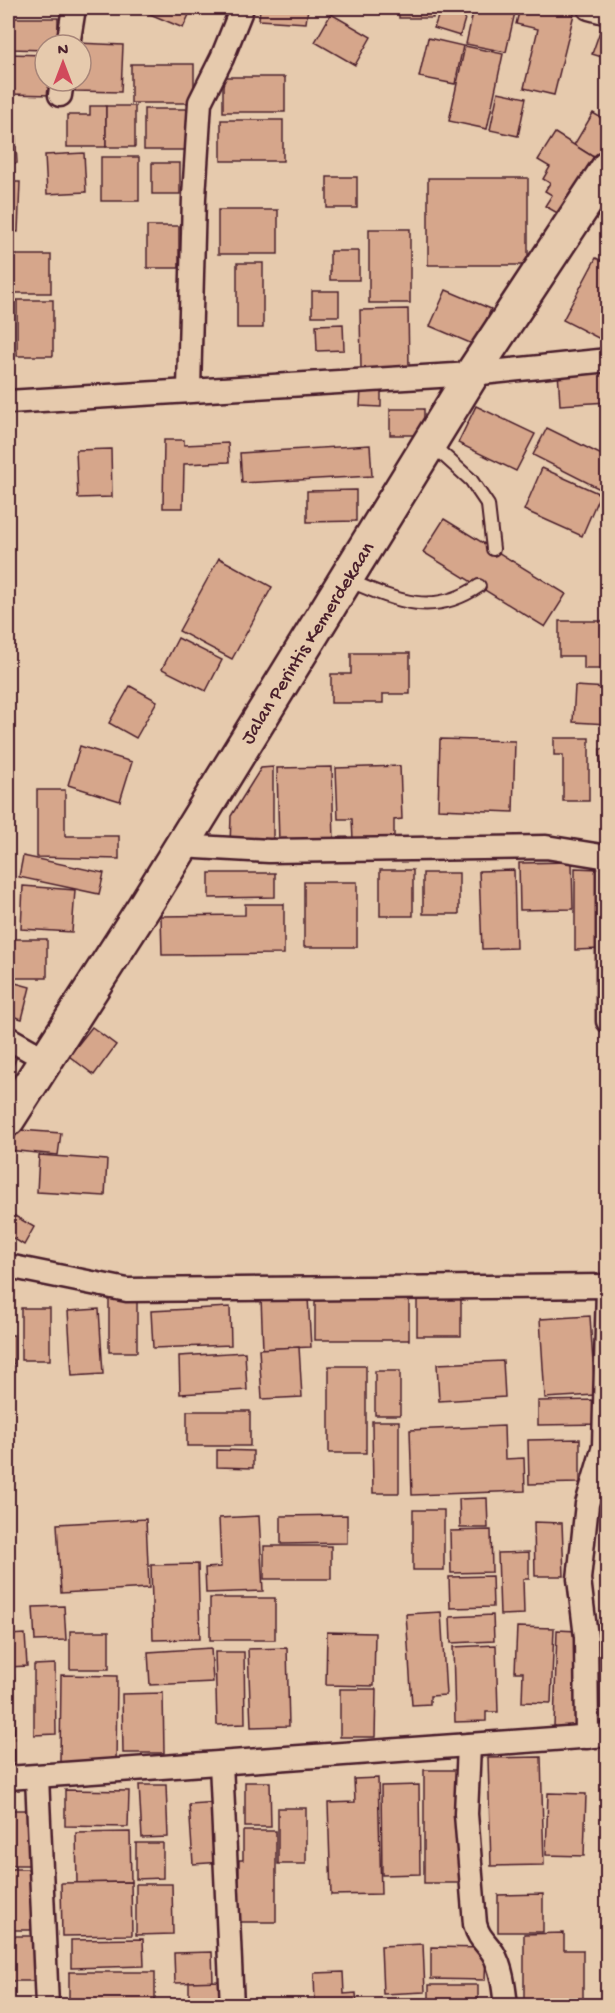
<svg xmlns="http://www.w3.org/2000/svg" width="615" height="2013" font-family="'Gochi Hand',sans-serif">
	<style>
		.building { fill: #d6a68b; stroke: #4a1f2b; stroke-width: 1.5 }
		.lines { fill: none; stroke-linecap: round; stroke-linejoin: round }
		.lane-casing { stroke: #4a1f2b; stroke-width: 16 }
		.street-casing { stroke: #4a1f2b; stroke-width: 27 }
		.primary-casing { stroke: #4a1f2b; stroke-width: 38 }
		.lane { stroke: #e6caad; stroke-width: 12 }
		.street { stroke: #e6caad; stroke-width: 22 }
		.primary { stroke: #e6caad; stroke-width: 33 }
		.labels { text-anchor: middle; stroke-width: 4.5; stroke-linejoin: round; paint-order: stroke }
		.street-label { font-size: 20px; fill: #4a1f2b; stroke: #e6caad }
	</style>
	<rect width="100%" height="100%" fill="#e6caad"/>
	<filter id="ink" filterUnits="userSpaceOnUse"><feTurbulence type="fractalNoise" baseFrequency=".0167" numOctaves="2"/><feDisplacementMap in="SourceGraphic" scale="12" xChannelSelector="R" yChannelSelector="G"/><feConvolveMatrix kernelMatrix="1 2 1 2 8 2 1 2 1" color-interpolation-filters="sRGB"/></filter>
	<g filter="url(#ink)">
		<g class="building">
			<polygon points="144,8 192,8 183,28 143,11"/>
			<polygon points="260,8 308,8 306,23 259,20"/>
			<polygon points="338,8 376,8 376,12"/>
			<rect x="399" y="8" width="34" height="10"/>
			<polygon points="441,8 468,8 460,36 434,28"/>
			<polygon points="474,8 516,8 506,52 466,44"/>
			<polygon points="520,8 575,10 554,95 524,88 538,29 516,24"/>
			<polygon points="331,14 371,37 355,65 315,42"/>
			<polygon points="605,17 608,18 608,59 592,54"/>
			<polygon points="13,18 58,18 58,45 45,45 45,50 12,49"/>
			<polygon points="428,38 463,46 455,84 419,77"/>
			<polygon points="77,43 123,45 121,92 75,91 75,81 81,81 81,45"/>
			<polygon points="465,46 503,54 487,129 449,121"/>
			<polygon points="8,54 45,55 45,81 54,81 53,95 8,94"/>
			<rect x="131" y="64" width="63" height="39"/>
			<rect x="223" y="77" width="62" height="35"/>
			<polygon points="498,92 526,98 518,136 490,130"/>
			<polygon points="90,106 106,106 106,147 67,147 67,115 90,115"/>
			<rect x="106" y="106" width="29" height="41"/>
			<rect x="144" y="109" width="48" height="41"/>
			<polygon points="593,113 608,122 608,156 603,163 574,145"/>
			<rect x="221" y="120" width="62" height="41"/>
			<polygon points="15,128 17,163 8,164 8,129"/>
			<polygon points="555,133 603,163 568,219 545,206 552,195 545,191 550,183 543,179 550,167 538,160"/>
			<polygon points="84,153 86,192 47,194 45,155"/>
			<rect x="101" y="157" width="38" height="44"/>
			<rect x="152" y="163" width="28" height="31"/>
			<rect x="327" y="177" width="30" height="31"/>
			<rect x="428" y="178" width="100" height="87"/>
			<polygon points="8,182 20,182 18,232 8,231"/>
			<rect x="218" y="210" width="60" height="44"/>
			<rect x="147" y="226" width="32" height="42"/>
			<rect x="369" y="229" width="41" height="74"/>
			<rect x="330" y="251" width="29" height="29"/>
			<rect x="8" y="255" width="43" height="38"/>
			<polygon points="596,258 608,264 608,343 563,320"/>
			<rect x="237" y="263" width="26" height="65"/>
			<polygon points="446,290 491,309 475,345 430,326"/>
			<rect x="312" y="291" width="27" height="25"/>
			<rect x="17" y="300" width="36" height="56"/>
			<polygon points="408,309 409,368 361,369 360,310"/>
			<polygon points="343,324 344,350 317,351 316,325"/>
			<polygon points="608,368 608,402 560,405 558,370"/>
			<polygon points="361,390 381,391 381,407 360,406"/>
			<polygon points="476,406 535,434 516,471 458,443"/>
			<rect x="390" y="409" width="34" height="26"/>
			<polygon points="547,428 608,458 606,492 533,455"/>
			<polygon points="164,440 184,440 184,445 228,443 229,462 184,464 183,508 163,508"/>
			<polygon points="370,445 372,476 242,483 240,453"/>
			<polygon points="111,449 112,497 78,498 76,450"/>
			<polygon points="542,468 600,494 582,536 524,510"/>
			<polygon points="356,490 356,521 307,522 307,491"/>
			<polygon points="444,519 566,594 545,627 423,552"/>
			<polygon points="219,558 272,587 232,659 179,631"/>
			<polygon points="559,621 608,621 608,669 584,669 584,656 559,656"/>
			<polygon points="178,638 222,660 206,691 162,669"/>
			<polygon points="351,653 410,653 410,694 383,694 383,703 331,703 331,674 351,674"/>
			<polygon points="130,686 157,701 136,738 109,723"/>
			<polygon points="575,686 608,688 608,724 573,722"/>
			<polygon points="554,738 589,738 589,801 563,801 563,755 554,755"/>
			<polygon points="440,739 515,741 513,812 438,809"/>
			<polygon points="80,746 132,762 120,801 68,785"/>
			<polygon points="600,749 608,749 608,809 603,809"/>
			<polygon points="400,766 402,819 394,820 394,839 353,840 352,819 338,819 336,768"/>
			<polygon points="273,767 273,844 230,845 231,816 261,768"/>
			<polygon points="332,767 334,842 279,843 277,768"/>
			<polygon points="37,790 65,790 65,836 119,836 119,859 37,857"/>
			<polygon points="23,856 104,873 99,894 19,877"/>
			<polygon points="572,862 573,909 520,910 519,863"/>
			<polygon points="575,868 599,869 601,949 575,950"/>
			<rect x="380" y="870" width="33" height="46"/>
			<polygon points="514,870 516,948 482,949 479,871"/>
			<polygon points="209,873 275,873 275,897 209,898"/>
			<rect x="423" y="873" width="36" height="41"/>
			<rect x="304" y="882" width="53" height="65"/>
			<polygon points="23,886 75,890 72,932 21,929"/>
			<polygon points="245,904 284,904 284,954 162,955 161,916 245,915"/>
			<rect x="8" y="939" width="39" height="39"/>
			<polygon points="8,981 30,987 22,1019 8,1015"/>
			<polygon points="92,1027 116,1045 94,1075 69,1056"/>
			<polygon points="8,1052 17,1056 8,1078"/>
			<polygon points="19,1130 61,1133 58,1155 8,1150"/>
			<polygon points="39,1155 107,1160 105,1196 37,1192"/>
			<polygon points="8,1212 34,1227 24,1245 8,1235"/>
			<rect x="315" y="1291" width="94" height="49"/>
			<rect x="417" y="1291" width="44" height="45"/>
			<rect x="109" y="1295" width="28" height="57"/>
			<polygon points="261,1298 308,1298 311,1347 263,1349"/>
			<polygon points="230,1307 231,1345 153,1348 151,1311"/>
			<rect x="21" y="1308" width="29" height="52"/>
			<polygon points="99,1309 103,1374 72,1376 68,1311"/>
			<polygon points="590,1316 595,1395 545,1398 540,1319"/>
			<rect x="8" y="1335" width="6" height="29"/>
			<polygon points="299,1347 302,1397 262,1399 259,1349"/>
			<polygon points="245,1352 247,1390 180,1394 179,1356"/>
			<polygon points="503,1361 505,1397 439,1401 437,1364"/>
			<rect x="329" y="1366" width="37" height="87"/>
			<rect x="375" y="1371" width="25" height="44"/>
			<polygon points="601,1400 602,1424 538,1425 538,1401"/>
			<rect x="187" y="1411" width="63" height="35"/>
			<polygon points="372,1421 399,1421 399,1493 373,1493"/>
			<polygon points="504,1426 505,1459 524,1458 525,1491 412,1495 410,1430"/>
			<polygon points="580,1439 580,1483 529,1484 528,1440"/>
			<polygon points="217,1450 253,1451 253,1468 217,1467"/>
			<polygon points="487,1498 488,1528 460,1528 459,1499"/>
			<rect x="413" y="1510" width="31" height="60"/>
			<polygon points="347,1515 347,1543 281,1544 281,1516"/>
			<polygon points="259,1516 263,1591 206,1593 205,1568 221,1567 219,1518"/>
			<polygon points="146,1519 149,1588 61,1593 57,1524"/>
			<polygon points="534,1522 562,1523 564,1576 535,1576"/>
			<polygon points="491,1530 492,1572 451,1573 450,1531"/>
			<rect x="264" y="1546" width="67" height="33"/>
			<polygon points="529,1552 529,1579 523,1579 524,1614 500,1615 498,1553"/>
			<polygon points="198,1564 200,1639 153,1640 151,1565"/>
			<polygon points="492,1576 493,1607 450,1608 449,1577"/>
			<rect x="210" y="1598" width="65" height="42"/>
			<polygon points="64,1606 66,1640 35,1641 33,1607"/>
			<polygon points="441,1612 446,1695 430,1696 430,1704 412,1705 406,1614"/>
			<polygon points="493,1615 494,1641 451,1643 450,1617"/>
			<polygon points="517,1627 554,1628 551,1703 522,1702 523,1672 515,1672"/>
			<polygon points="557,1630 577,1631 575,1727 554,1727"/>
			<rect x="70" y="1631" width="39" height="38"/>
			<polygon points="327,1632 375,1633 374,1686 326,1685"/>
			<polygon points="25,1634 27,1666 8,1667 8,1635"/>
			<polygon points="496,1645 498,1712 486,1712 486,1721 455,1722 453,1647"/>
			<polygon points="211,1648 213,1682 150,1685 148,1652"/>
			<polygon points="287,1648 289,1726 251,1727 248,1649"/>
			<polygon points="215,1652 244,1652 245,1724 217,1725"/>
			<polygon points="55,1664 56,1734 34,1735 34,1665"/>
			<polygon points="8,1675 14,1675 15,1764 8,1764"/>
			<polygon points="61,1675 117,1676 116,1764 60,1763"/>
			<polygon points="340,1689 376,1689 375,1737 340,1737"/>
			<polygon points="163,1693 164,1753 123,1753 122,1694"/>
			<polygon points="541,1757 544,1865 491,1866 488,1758"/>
			<rect x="424" y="1770" width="41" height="113"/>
			<polygon points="378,1778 381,1894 331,1895 328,1803 355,1802 354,1779"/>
			<polygon points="245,1782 270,1782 271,1827 245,1827"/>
			<polygon points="139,1785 166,1785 168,1837 142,1838"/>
			<polygon points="419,1785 420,1874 382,1875 381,1786"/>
			<polygon points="65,1790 129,1791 128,1827 65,1826"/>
			<polygon points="548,1793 586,1794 584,1856 546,1855"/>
			<polygon points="219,1802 223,1862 193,1864 189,1804"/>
			<rect x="278" y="1808" width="28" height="56"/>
			<rect x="8" y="1810" width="28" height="55"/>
			<polygon points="243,1831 276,1831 276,1922 238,1922 239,1860 243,1860"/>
			<polygon points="130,1832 131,1882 77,1883 76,1833"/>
			<polygon points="136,1843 163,1843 163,1878 136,1879"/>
			<rect x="8" y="1869" width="31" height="61"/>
			<polygon points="131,1882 132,1935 62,1936 61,1883"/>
			<polygon points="136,1884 172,1884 173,1934 136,1935"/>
			<polygon points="543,1894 543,1932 498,1932 498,1895"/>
			<polygon points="564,1933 564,1950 583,1950 583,2005 524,2005 524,1934"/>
			<rect x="8" y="1936" width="29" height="45"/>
			<polygon points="143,1939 144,1966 71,1968 71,1940"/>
			<polygon points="423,1944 425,1992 383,1994 381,1946"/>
			<polygon points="431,1947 486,1948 485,1980 431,1979"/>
			<polygon points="212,1952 213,1982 175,1983 174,1953"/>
			<rect x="69" y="1972" width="86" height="34"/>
			<polygon points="343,1972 344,1994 356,1993 357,2006 315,2006 314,1973"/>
			<polygon points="221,1981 222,2002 189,2003 189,1982"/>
			<polygon points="429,1985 478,1985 478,2003 503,2003 503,2006 429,2006"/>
		</g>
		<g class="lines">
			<g class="lane-casing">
				<g id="lane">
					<polyline points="430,443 471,480 488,505 493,549"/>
					<path d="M 348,580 C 395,600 432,618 479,586"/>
				</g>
			</g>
			<g class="street-casing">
				<g id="street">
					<polyline points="589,8 608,13"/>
					<polyline points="68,45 74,8"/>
					<polyline points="60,95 62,81"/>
					<polyline points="189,389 194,197 200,102 222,58 242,8"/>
					<polyline points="8,402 472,374 608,360"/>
					<polyline points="180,846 269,851 546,847 608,857"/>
					<polyline points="608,871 608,1021"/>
					<polyline points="8,1038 45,1059"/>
					<polyline points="8,1266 127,1290 608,1286"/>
					<polyline points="587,1737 586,1637 579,1579 587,1504 604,1446 608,1286"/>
					<path d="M 469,1745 L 466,1814 L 475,1924 C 479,1939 485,1941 493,1953 C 502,1968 504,1988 506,2006"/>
					<polyline points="221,1763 232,2006"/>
					<polyline points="37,1777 47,2006"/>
					<polyline points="8,1778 608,1735"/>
				</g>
			</g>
			<g class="primary-casing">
				<polyline id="primary" points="8,1119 144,907 472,374 608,168"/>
			</g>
			<use href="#lane" class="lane"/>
			<use href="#street" class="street"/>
			<use href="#primary" class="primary"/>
		</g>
	</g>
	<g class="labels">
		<g class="street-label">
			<text transform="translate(306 642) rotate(-58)" y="7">Jalan Perintis Kemerdekaan</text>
		</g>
	</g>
	<rect width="615" height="2013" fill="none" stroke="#e6caad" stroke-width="30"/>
	<rect x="15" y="15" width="585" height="1983" fill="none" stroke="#4a1f2b" stroke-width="2" filter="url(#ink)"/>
	<g transform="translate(63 63)"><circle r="28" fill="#e6caad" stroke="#a88679" stroke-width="1.5"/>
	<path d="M0-4.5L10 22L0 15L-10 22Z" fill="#d1495b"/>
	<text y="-9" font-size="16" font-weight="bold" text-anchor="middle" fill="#4a1f2b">N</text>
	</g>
</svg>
